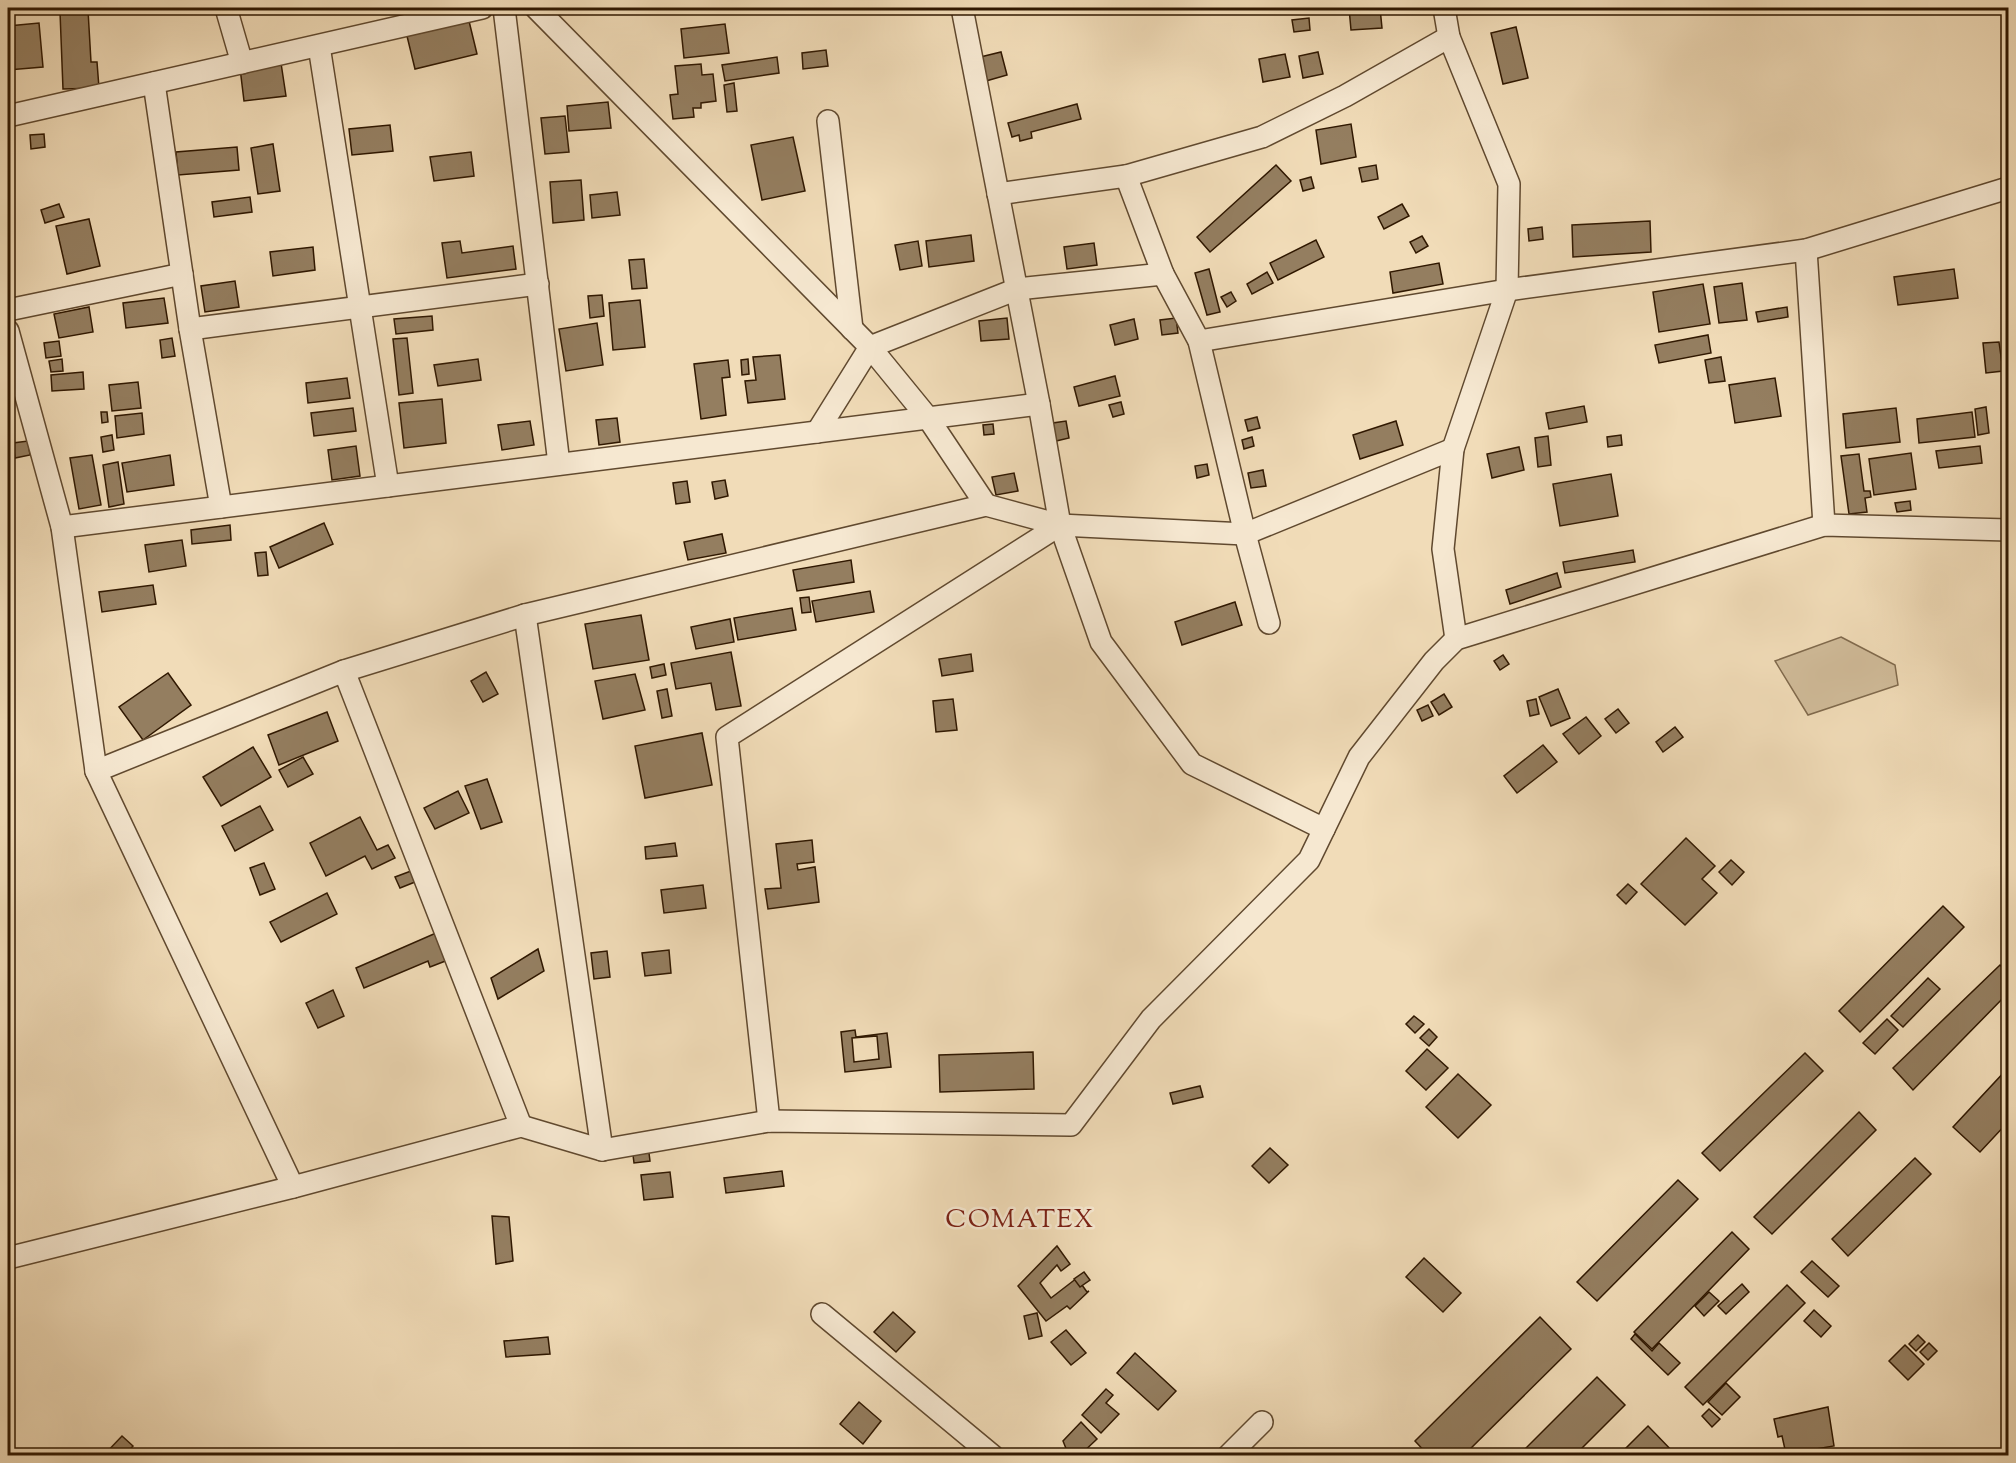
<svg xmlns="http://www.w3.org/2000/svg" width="2016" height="1463" font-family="'Sorts Mill Goudy',serif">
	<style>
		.green { fill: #d0bb99; stroke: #806a4d; stroke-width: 1.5 }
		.building { fill: #947e60; stroke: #301801; stroke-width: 1.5; fill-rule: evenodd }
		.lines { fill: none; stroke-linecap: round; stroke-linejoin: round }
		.minor-casing { stroke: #60492f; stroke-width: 24 }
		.minor { stroke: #f6e8d1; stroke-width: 21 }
		.labels { text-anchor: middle; stroke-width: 5; stroke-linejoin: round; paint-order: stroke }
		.quarter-label { font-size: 26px; letter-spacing: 1.5px; fill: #7a1f14; stroke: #f6e8d1 }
	</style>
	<rect width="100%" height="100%" fill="#f1dcb8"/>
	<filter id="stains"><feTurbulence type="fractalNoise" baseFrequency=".00333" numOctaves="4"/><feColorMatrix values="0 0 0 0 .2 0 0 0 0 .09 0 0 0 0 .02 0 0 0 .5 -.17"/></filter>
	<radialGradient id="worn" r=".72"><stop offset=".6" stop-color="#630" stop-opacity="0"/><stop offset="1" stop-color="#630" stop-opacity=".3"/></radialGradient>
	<polygon class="green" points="1841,637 1895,665 1898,685 1808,715 1775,661"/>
	<g class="building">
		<polygon points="1349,8 1380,8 1382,28 1351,30"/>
		<polygon points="88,10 91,62 97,62 99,88 63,89 60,12"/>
		<polygon points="1309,18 1310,30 1294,32 1292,20"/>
		<polygon points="469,21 477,54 415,69 407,36"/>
		<polygon points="39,23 43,67 8,70 8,26"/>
		<polygon points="725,24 729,53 684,58 681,29"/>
		<polygon points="1516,27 1528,78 1503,84 1491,33"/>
		<polygon points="826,50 828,66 803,69 802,53"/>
		<polygon points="1001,52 1007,75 979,83 972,59"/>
		<polygon points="1318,52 1323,74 1303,78 1299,56"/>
		<polygon points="1285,54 1290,77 1263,82 1259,59"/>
		<polygon points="777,57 779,73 725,81 722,65"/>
		<polygon points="281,63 286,96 244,101 240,68"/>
		<polygon points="701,64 702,75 713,74 716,101 701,103 701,108 693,108 694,117 673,119 670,95 678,94 675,66"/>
		<polygon points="734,83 737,111 727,112 724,85"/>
		<polygon points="608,102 611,128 569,131 567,106"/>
		<polygon points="1077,104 1081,119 1031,132 1032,138 1020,141 1019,135 1012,137 1008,123"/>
		<polygon points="565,116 569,152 545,154 541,118"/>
		<polygon points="1351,124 1356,157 1321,164 1316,130"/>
		<polygon points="390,125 393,151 352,155 349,129"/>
		<polygon points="44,134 45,147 31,149 30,135"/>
		<polygon points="793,137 805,191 762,200 751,145"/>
		<polygon points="273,144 280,191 258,194 251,148"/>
		<polygon points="237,147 239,170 178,175 176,152"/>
		<polygon points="471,152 474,176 434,181 430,157"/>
		<polygon points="1276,165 1291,181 1210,252 1197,237"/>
		<polygon points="1376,165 1378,179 1362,182 1359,168"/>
		<polygon points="1311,177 1314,188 1303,191 1300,180"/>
		<polygon points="581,180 584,220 553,223 550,182"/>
		<polygon points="617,192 620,215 592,218 590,195"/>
		<polygon points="250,197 252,212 214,217 212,202"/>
		<polygon points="59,204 64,217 45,223 41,210"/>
		<polygon points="1402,204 1409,216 1384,229 1378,217"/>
		<polygon points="89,219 100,266 67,274 56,226"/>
		<polygon points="1650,221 1651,252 1573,257 1572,225"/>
		<polygon points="1542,227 1543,239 1529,241 1528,229"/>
		<polygon points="971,235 974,261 929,267 926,241"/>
		<polygon points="1422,236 1428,246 1416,253 1410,242"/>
		<polygon points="1316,240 1324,257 1278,280 1270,263"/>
		<polygon points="460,241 462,253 513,246 516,269 447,278 442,243"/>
		<polygon points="918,241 922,266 900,270 895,245"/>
		<polygon points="1094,243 1097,265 1067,269 1064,247"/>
		<polygon points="313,247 315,270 273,276 270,252"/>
		<polygon points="644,259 647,288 632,289 629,260"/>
		<polygon points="1439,263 1443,284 1393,293 1390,272"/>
		<polygon points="1209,269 1220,312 1207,315 1195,273"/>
		<polygon points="1954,269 1958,298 1898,305 1894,277"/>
		<polygon points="1267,272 1273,283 1252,294 1247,284"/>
		<polygon points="235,281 239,307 205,312 201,286"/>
		<polygon points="1742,283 1747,320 1719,323 1714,287"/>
		<polygon points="1703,284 1710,324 1659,332 1653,292"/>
		<polygon points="1231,292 1236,301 1227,307 1221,297"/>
		<polygon points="602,295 604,316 590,318 588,296"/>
		<polygon points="164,298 168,323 126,328 123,303"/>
		<polygon points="640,300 645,347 613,350 609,303"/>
		<polygon points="89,307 93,332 59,338 54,314"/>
		<polygon points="1787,307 1788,317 1758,322 1756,312"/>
		<polygon points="432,316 433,330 396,334 394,319"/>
		<polygon points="1007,318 1009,339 981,341 979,321"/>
		<polygon points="1176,318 1178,333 1162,335 1160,320"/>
		<polygon points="1134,319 1138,339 1115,345 1110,325"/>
		<polygon points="597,323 603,365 566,371 559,329"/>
		<polygon points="1708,335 1711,353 1659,363 1655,345"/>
		<polygon points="172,338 175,356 162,358 160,340"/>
		<polygon points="407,338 413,393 399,395 393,339"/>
		<polygon points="59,341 61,356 46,358 44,343"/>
		<polygon points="1999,342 2003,371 1986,373 1983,343"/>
		<polygon points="780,355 785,399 748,403 745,381 756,380 753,357"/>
		<polygon points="1721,357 1725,381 1709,383 1705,360"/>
		<polygon points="62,359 63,371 51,372 49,361"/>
		<polygon points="478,359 481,380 438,386 434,365"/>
		<polygon points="748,359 749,374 742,375 741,360"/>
		<polygon points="728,360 730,377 722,378 726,415 701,419 694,364"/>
		<polygon points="83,372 84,389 52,391 51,375"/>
		<polygon points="1115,376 1120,396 1079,406 1074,387"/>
		<polygon points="347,378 350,398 308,403 306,383"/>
		<polygon points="1775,378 1781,416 1735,423 1729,385"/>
		<polygon points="138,382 141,408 112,411 109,385"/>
		<polygon points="442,399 446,443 404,448 399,403"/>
		<polygon points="1121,402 1124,414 1113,417 1109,405"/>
		<polygon points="1584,406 1587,422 1549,429 1546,413"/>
		<polygon points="1986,407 1989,433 1978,435 1975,409"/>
		<polygon points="353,408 356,431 314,436 311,413"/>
		<polygon points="1896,408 1900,442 1846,448 1843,414"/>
		<polygon points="101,412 107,412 108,422 102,423"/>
		<polygon points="1972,412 1975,437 1919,443 1917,419"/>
		<polygon points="142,413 144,434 117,438 115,416"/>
		<polygon points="1257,417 1260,428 1248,431 1245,420"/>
		<polygon points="617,418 620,442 599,445 596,420"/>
		<polygon points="530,421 534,445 502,450 498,425"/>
		<polygon points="1066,421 1069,438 1056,441 1053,423"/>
		<polygon points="1396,421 1403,445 1360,459 1353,435"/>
		<polygon points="993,424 994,434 984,435 983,425"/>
		<polygon points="112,435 114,450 103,452 101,437"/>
		<polygon points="1621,435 1622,445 1608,447 1607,437"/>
		<polygon points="1548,436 1551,465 1538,467 1535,438"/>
		<polygon points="1252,437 1254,446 1244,449 1242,440"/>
		<polygon points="28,441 30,455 15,458 13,443"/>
		<polygon points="356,446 360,476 332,480 328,450"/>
		<polygon points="1980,446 1982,463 1939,468 1936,451"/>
		<polygon points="1519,447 1524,470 1492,478 1487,454"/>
		<polygon points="1911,453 1916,489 1874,495 1869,459"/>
		<polygon points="1859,454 1864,491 1870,491 1871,497 1865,498 1867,512 1849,514 1841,456"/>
		<polygon points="92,455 101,505 79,509 70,458"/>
		<polygon points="170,455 174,485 127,492 122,463"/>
		<polygon points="118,462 124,504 109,507 103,465"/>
		<polygon points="1207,464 1209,475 1197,478 1195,466"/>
		<polygon points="1263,470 1266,486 1251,488 1248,473"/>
		<polygon points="1014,473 1018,491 996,495 992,477"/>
		<polygon points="1611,474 1618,516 1560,526 1553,484"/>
		<polygon points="725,480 728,496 715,499 712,482"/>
		<polygon points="687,481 690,502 676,504 673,483"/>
		<polygon points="1910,501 1911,510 1897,512 1895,503"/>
		<polygon points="324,523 333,544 279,568 270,547"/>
		<polygon points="230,525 231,540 192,544 191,530"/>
		<polygon points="722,534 726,553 688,560 684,542"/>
		<polygon points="182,540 186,566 149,572 145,545"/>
		<polygon points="1633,550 1635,562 1565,573 1563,562"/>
		<polygon points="266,552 268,575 258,576 255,553"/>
		<polygon points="851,560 854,582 797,591 793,570"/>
		<polygon points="1557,573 1561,587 1510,604 1506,590"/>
		<polygon points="153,585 156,604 102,612 99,592"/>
		<polygon points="870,591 874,612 816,622 812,601"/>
		<polygon points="809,597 811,612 802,613 800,598"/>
		<polygon points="1235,602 1242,625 1182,645 1175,622"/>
		<polygon points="792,608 796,630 738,640 734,618"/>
		<polygon points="641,615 649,660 593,669 585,624"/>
		<polygon points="730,619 734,642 696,649 691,627"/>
		<polygon points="731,652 741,706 716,710 711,683 676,689 671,663"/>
		<polygon points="971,654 973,671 942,676 939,659"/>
		<polygon points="1503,655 1509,664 1500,670 1494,661"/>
		<polygon points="664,664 666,675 652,678 650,667"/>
		<polygon points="486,672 498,694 483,702 471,681"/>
		<polygon points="168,673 191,705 143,740 119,707"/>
		<polygon points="635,674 645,710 603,719 595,681"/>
		<polygon points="667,689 672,716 662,718 657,691"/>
		<polygon points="1558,689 1570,718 1551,726 1539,697"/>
		<polygon points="1444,694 1452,707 1439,715 1431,702"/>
		<polygon points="953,699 957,730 936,732 933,701"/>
		<polygon points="1536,699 1539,714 1530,716 1527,701"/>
		<polygon points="1428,705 1433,716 1422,721 1417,710"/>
		<polygon points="1618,709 1629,723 1616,733 1605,719"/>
		<polygon points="327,712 338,741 279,765 268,735"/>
		<polygon points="1586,717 1601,736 1579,754 1563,734"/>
		<polygon points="1675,727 1683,737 1663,752 1656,742"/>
		<polygon points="702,733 712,785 645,798 635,746"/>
		<polygon points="1543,745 1557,762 1517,793 1504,776"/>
		<polygon points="253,747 271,777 221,806 203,777"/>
		<polygon points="303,757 313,774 288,787 279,770"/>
		<polygon points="487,779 502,822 481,829 465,786"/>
		<polygon points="458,791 469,813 435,829 424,808"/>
		<polygon points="260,806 273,830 235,851 222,826"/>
		<polygon points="360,817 377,850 388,845 395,858 372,869 365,856 326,876 310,843"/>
		<polygon points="1686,838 1715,866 1702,879 1717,893 1685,925 1641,884"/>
		<polygon points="812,840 814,862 797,864 798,870 815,867 819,902 768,909 765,889 781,888 776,844"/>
		<polygon points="675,843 677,856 646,859 645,847"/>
		<polygon points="1731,860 1744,872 1732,885 1719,872"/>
		<polygon points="264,863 275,889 260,895 250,868"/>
		<polygon points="411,871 415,882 400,888 395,877"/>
		<polygon points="1628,884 1637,892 1626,904 1617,895"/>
		<polygon points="703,885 706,908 664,913 661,890"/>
		<polygon points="327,893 337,914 281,942 270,922"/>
		<polygon points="1943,906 1964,927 1860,1032 1839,1011"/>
		<polygon points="436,933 448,960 430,967 428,961 364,988 356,968"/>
		<polygon points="538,949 544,971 498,999 491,978"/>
		<polygon points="669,950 671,973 645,976 642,953"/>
		<polygon points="607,951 610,977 594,979 591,953"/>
		<polygon points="2000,965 2008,973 2008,993 1913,1090 1893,1068"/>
		<polygon points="1928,978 1940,989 1903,1027 1891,1016"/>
		<polygon points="333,990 344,1016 318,1028 306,1003"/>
		<polygon points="1414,1016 1424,1024 1415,1033 1406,1024"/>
		<polygon points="1887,1019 1898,1030 1875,1054 1863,1043"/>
		<polygon points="1429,1029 1437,1037 1429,1046 1420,1038"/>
		<path d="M 855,1030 L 856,1037 L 887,1033 L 891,1067 L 845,1072 L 841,1032 ZM 877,1036 L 879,1059 L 854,1062 L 852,1038 Z"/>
		<polygon points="1427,1049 1448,1068 1426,1090 1406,1071"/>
		<polygon points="1033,1052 1034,1089 940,1092 939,1055"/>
		<polygon points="1805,1053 1823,1071 1720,1171 1702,1153"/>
		<polygon points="2008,1068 2008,1122 1980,1152 1953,1127"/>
		<polygon points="1458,1074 1491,1105 1458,1138 1426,1107"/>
		<polygon points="1200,1086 1203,1097 1173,1104 1170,1093"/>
		<polygon points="1859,1112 1876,1130 1772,1234 1754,1217"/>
		<polygon points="648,1145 650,1161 634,1163 632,1147"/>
		<polygon points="1270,1148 1288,1165 1269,1183 1252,1166"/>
		<polygon points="1915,1158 1931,1174 1848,1256 1832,1239"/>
		<polygon points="782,1171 784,1186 726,1193 724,1178"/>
		<polygon points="670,1172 673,1197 644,1200 641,1175"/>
		<polygon points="1678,1180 1698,1199 1597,1301 1577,1282"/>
		<polygon points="492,1216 509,1217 513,1261 496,1264"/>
		<polygon points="1732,1232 1749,1249 1652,1349 1634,1332"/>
		<polygon points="1057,1246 1070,1264 1061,1271 1057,1265 1040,1283 1051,1298 1077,1278 1087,1292 1089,1291 1070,1309 1067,1306 1046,1321 1018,1286"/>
		<polygon points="1424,1258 1461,1293 1443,1312 1406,1277"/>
		<polygon points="1812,1261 1839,1286 1828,1297 1801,1272"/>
		<polygon points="1084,1272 1090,1280 1080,1287 1074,1279"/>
		<polygon points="1742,1284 1749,1292 1726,1314 1718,1306"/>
		<polygon points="1787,1285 1805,1303 1703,1405 1685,1387"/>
		<polygon points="1709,1292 1719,1301 1704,1316 1695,1306"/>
		<polygon points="1814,1310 1831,1326 1821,1337 1804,1321"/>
		<polygon points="893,1312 915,1332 896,1352 874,1332"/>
		<polygon points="1037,1313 1042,1336 1029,1339 1024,1316"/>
		<polygon points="1540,1317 1571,1349 1463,1456 1429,1456 1415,1441"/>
		<polygon points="1066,1330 1086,1353 1071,1365 1051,1342"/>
		<polygon points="1635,1334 1652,1351 1659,1343 1680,1363 1668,1375 1631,1339"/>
		<polygon points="1918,1335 1925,1342 1916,1351 1909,1344"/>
		<polygon points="548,1337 550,1354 506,1357 504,1341"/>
		<polygon points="1929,1343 1937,1351 1928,1360 1920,1352"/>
		<polygon points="1905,1345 1924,1364 1908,1380 1889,1361"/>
		<polygon points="1135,1353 1176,1391 1158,1410 1117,1373"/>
		<polygon points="1597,1377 1625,1405 1574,1456 1518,1456"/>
		<polygon points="1726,1383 1740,1397 1722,1415 1708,1402"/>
		<polygon points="1106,1389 1113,1395 1106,1403 1119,1414 1101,1433 1082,1415"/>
		<polygon points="859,1402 881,1421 863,1444 840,1424"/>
		<polygon points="1828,1407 1834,1446 1786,1454 1782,1436 1778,1437 1774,1419"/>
		<polygon points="1709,1409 1720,1419 1712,1427 1702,1416"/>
		<polygon points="1081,1422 1097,1439 1079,1456 1069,1456 1063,1441"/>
		<polygon points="1648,1426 1677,1456 1618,1456"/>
		<polygon points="122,1436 133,1446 124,1456 103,1456"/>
		<polygon points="1110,1449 1117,1456 1104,1456"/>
	</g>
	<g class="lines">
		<g class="minor-casing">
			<g id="minor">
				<polyline points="226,8 242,63"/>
				<polyline points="504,8 559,464"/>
				<polyline points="536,8 870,347 928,418 986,505"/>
				<polyline points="962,8 1039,404 1060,525 1101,642 1192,764 1324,829"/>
				<polyline points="1444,8 1449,37 1509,184 1507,290 1453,449 1443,549 1456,639"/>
				<polyline points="319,46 388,486"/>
				<polyline points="154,83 190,329 221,507"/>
				<polyline points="8,116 482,8"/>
				<polyline points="828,121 852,329"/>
				<polyline points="1126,176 1163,274 1199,341 1245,534 1269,623"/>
				<polyline points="998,194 1126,176 1262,137 1345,96 1449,37"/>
				<polyline points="1806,250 1824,525"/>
				<polyline points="8,310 182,274"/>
				<polyline points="190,329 538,284"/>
				<polyline points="8,331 62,527 96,771 293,1187"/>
				<polyline points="1199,341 1507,290 1806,250 2008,188"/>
				<polyline points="817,432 870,347 1017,289 1163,274"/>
				<polyline points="62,527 1039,404"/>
				<polyline points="525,615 602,1150"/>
				<polyline points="344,671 521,1126"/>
				<polyline points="96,771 344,671 525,615 986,505 1060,525 1245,534 1453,449"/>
				<polyline points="769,1121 727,737 1060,525"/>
				<polyline points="8,1258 293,1187 521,1126 602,1150 769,1121 1071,1125 1151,1019 1309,860 1359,757 1434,661 1456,639 1824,525 2008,530"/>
				<polyline points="822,1314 993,1456"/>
				<polyline points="1228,1456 1262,1422"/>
			</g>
		</g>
		<use href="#minor" class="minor"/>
	</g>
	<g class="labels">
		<g class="quarter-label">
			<text x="1020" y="1227">COMATEX</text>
		</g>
	</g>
	<rect width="2016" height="1463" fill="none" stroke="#f1dcb8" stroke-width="30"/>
	<rect x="9" y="9" width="1998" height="1445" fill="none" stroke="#301801" stroke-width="3"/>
	<rect x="15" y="15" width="1986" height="1433" fill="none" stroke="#301801" stroke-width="1.5"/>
	<rect width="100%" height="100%" filter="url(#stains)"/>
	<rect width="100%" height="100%" fill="url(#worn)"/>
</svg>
